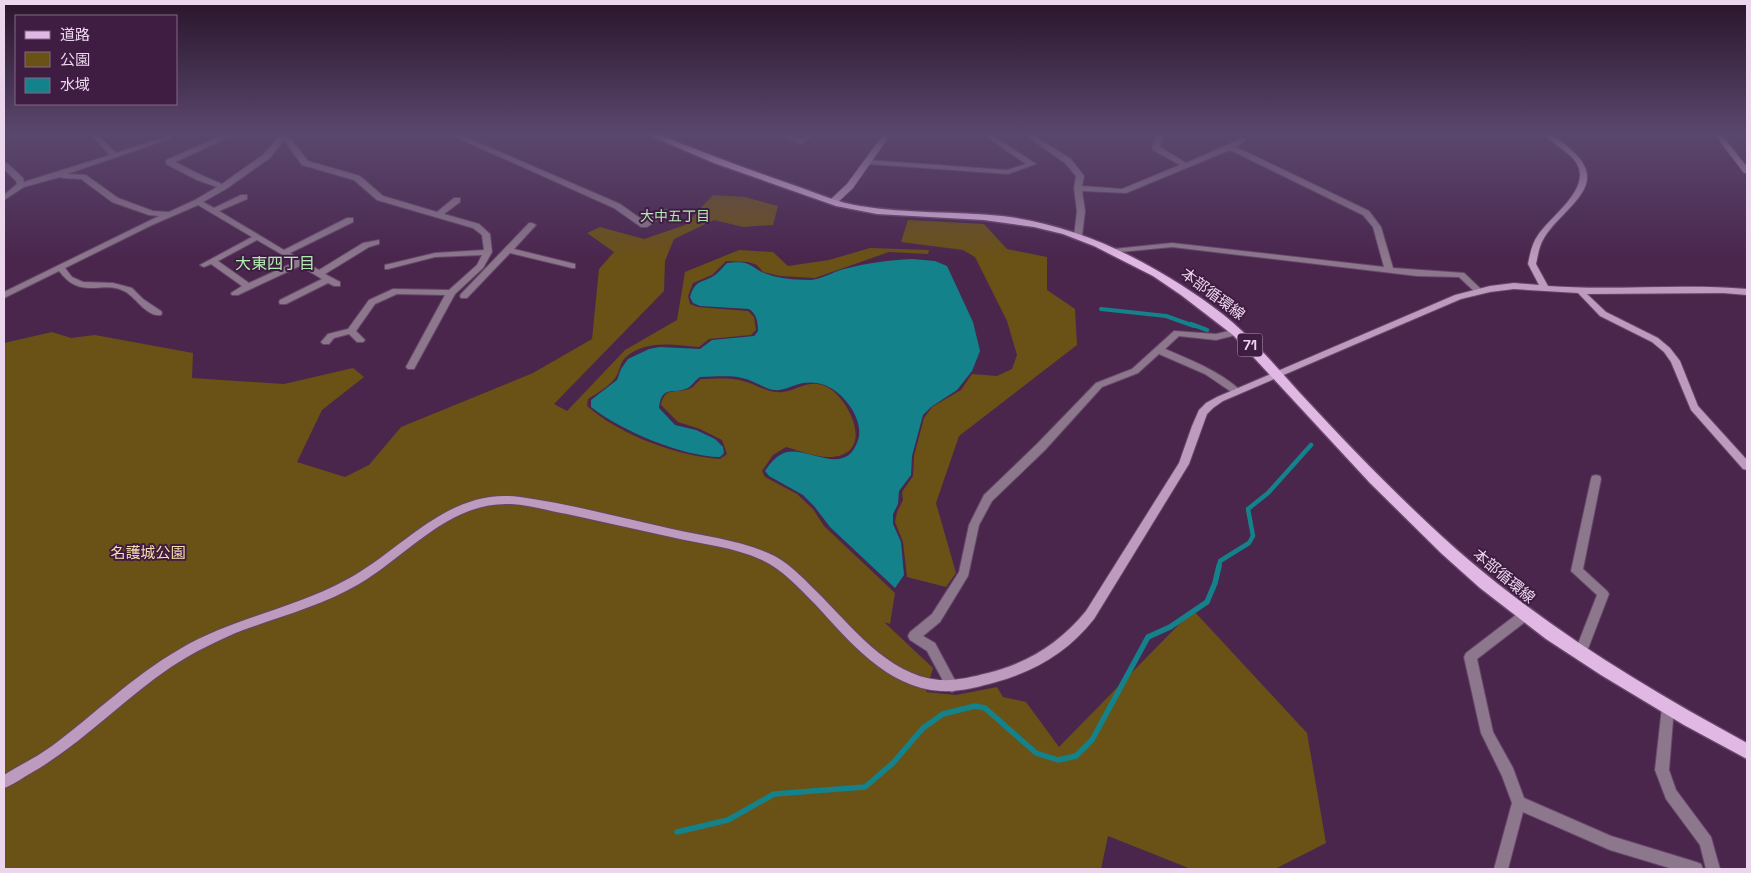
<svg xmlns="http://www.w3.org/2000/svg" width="1751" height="873" font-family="'Space Grotesk','Noto Sans JP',sans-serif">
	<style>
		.green { fill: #6a5116 }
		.water { fill: #13828b }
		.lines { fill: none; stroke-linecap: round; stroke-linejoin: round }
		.stream-far2 { stroke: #13828b; stroke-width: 4 }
		.stream-far1 { stroke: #13828b; stroke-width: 4.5 }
		.stream { stroke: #13828b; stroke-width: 5.5 }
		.street-casing { stroke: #67466a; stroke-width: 2 }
		.secondary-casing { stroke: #67466a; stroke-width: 2 }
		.primary-casing { stroke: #67466a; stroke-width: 3 }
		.street { fill: #8c778d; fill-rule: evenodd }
		.secondary { fill: #bc9bbe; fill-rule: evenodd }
		.primary { fill: #e1b7e4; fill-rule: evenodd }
		.labels { text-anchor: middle; stroke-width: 4; stroke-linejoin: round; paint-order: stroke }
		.far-neighbourhood-label { font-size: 14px; fill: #b0eaae; stroke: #3f1c42 }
		.shield { fill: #3f1c42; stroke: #b89eba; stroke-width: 1 }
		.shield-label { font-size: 14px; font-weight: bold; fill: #ecd6ee }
		.street-label { font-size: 15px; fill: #ecd6ee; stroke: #3f1c42 }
		.park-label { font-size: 15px; fill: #f9dfab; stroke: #3f1c42 }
		.neighbourhood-label { font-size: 16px; fill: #b0eaae; stroke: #3f1c42 }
	</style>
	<rect width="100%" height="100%" fill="#4a264d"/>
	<g class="green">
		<path d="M 713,195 L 745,197 L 778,206 L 773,225 L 743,227 L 714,220 L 674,239 L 665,261 L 664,291 L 554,404 L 567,411 L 625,350 L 677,320 L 685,272 L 739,250 L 773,252 L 788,266 L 829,260 L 870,248 L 929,250 L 928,254 L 889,252 L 815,278 L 780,276 L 763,272 L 757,265 L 748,262 L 726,261 L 712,275 L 693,283 L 688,296 L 690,304 L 698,307 L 748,311 L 754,317 L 756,330 L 751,335 L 709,339 L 699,347 C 675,345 645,339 625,358 C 620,363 620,369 617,375 C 612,385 597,393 588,399 L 587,406 C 620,435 677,456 720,459 L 727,454 L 722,440 L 700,429 L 678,422 L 661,405 C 665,386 674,394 689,389 C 693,388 697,382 701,379 C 714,379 730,377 743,381 C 756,384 768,394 783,392 C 798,390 810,378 827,387 C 846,396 872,444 842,455 C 824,461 804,452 786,447 L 773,455 L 762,471 L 765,477 L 797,494 L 813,509 L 824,526 L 895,593 L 890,624 L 884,622 L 933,668 L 926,692 L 956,695 L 997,687 L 1003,697 L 1026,702 L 1059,747 L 1193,610 L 1307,733 L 1326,843 L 1275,869 L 1191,869 L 1108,836 L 1101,869 L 4,869 L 4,343 L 52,332 L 71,338 L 95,335 L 193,353 L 192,378 L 284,384 L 353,368 L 364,377 L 322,410 L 297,462 L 345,477 L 369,465 L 401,427 L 533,373 L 592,339 L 599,269 L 614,252 L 587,233 L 600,227 L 644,239 L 685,225 Z"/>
		<polygon points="908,220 984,224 1007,249 1047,257 1047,290 1075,309 1077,345 959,436 936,503 956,573 946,587 907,577 903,542 895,522 897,512 903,500 902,492 913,476 914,456 924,418 932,407 961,390 972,374 997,376 1012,369 1017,355 1007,321 975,257 963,250 901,242"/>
	</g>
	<path class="water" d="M 912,259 L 935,261 L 947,266 L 973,322 L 980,351 L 972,371 L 957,390 L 931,407 L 923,415 L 912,456 L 911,475 L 899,491 L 898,504 L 893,514 L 893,524 L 901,542 L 904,575 L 895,588 L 830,527 L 814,506 L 803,495 L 769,476 L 765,471 C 770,463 778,454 787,452 C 810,447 846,478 858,440 C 862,429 856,414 849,405 C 836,387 818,378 796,385 C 789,387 782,391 774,390 C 763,388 753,380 742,378 C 729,375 713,377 700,377 C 695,380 692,386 688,388 C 672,395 662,384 659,408 L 675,425 L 696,430 L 715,439 L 723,447 L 724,453 L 720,457 C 683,457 620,430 591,407 L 591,400 L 617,380 L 621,369 L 628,359 L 649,349 L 660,347 L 700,349 L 712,340 L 754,336 L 758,331 C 758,323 757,314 749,309 L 700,306 L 693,303 L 690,297 C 696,278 702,284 715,275 C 719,272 723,267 727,263 C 755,259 751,271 773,276 C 785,279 799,280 811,280 C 822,279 833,272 844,269 C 867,263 889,260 912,259 Z"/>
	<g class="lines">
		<polyline class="stream-far2" points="1101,309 1166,316 1194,326"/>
		<g class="stream-far1">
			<polyline points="1191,324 1207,330"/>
			<polyline points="1219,567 1220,561 1249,543 1253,536 1248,509 1268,493 1311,445"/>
		</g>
		<polyline class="stream" points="677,832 728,820 774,794 865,787 893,763 923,728 943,714 975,706 985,708 1036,753 1058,760 1076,756 1092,740 1148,637 1170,627 1207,602 1215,583 1219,566"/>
		<g class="street-casing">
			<g id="street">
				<path d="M 91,135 L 98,135 L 116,153 L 168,136 L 172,136 L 172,138 L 67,174 L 86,175 L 118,198 L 153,211 L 169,212 L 195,200 L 217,187 L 197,180 L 166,164 L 166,160 L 224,135 L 234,135 L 175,162 L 203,176 L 222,184 L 264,154 L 280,135 L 288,135 L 308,161 L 360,176 L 383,196 L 437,212 L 454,198 L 460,198 L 460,202 L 444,214 L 479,224 L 490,234 L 492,252 L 483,268 L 455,294 L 414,369 L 408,369 L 406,367 L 445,295 L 397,294 L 375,304 L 356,331 L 365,340 L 363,342 L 357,342 L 349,334 L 334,338 L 329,344 L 323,344 L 321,342 L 328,334 L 348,329 L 369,300 L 393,289 L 449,290 L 477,265 L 482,255 L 435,257 L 388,269 L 385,269 L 385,265 L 435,253 L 484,250 L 482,235 L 473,228 L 377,200 L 354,180 L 302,165 L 284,140 L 270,158 L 226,189 L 203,202 L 214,208 L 241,195 L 247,195 L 247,199 L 219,211 L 284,250 L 347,218 L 353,218 L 353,222 L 290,253 L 319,270 L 363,243 L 379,240 L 379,244 L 369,247 L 325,274 L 340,282 L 340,286 L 334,286 L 328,283 L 286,304 L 280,304 L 279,302 L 280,300 L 322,279 L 300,266 L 238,295 L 232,295 L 231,293 L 242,286 L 211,264 L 204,267 L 200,265 L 252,237 L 198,205 L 152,225 L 65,268 L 72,277 L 83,282 L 113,283 L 132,288 L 143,299 L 161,311 L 162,313 L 161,315 C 147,317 137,299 126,292 C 103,278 82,302 59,271 L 4,298 L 4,292 L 159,216 L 149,215 L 112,202 L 81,179 L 63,178 L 60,177 L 24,187 L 4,200 L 4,195 L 17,184 L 16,181 L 4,169 L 4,163 L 7,163 L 23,178 L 24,182 L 110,155 ZM 257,240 L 295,262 L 249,283 L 218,261 Z"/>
				<polygon points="451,135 461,135 620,204 644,221 662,210 668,210 669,212 647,227 641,227 614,208"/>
				<polygon points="780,135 790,135 800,139 806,135 814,135 801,144"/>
				<polygon points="984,135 992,135 1036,164 1008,174 868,164 864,162 868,160 1007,170 1026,164"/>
				<polygon points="1025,135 1033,135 1071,159 1084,176 1082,186 1122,189 1180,165 1153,150 1152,148 1156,135 1163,135 1160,147 1186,163 1241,139 1245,139 1245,141 1236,147 1369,211 1381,227 1393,268 1464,273 1483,291 1482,293 1476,293 1459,277 1417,276 1172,247 1110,253 1110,249 1113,249 1172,243 1384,267 1373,227 1363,215 1230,150 1126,193 1082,191 1085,211 1082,236 1078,238 1075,238 1074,236 1077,211 1074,188 1076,176 1065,163"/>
				<polygon points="529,223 532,223 536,225 514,249 575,264 575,268 572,268 510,253 467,298 461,298 460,296 461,294"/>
				<path d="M 1237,329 L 1240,330 L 1241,332 L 1240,334 L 1216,340 L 1179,336 L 1165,349 C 1191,360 1217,370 1239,389 L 1241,391 L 1239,393 L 1233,393 L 1205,374 L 1159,354 L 1138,373 L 1102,387 L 1045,450 L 992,501 L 979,525 L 968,576 L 940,622 L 923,636 L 935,643 L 958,686 L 956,690 L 952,692 L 948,690 L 927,651 L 910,640 L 908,636 L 910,632 L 932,614 L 959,572 L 969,525 L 984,495 L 1037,444 L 1096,383 L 1132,369 L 1174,331 L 1216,334 Z"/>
				<polygon points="1596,475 1600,476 1601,479 1583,569 1607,591 1609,594 1586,654 1584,658 1580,659 1576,658 1574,654 1597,595 1571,571 1591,479 1592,476"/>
				<polygon points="1525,610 1529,611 1531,615 1529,619 1477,659 1493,732 1513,768 1524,798 1611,836 1696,862 1701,864 1703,869 1673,869 1610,850 1523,812 1508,869 1494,869 1512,803 1502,776 1481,733 1464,657 1466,653 1521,611"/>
				<polygon points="1668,701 1672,703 1674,707 1669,770 1676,790 1711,837 1720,869 1706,869 1700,845 1666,799 1655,770 1662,707 1664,703"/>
			</g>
		</g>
		<g class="secondary-casing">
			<g id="secondary">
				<polygon points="883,135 890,135 853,188 836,204 830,204 830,200 847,184"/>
				<path d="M 1545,135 C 1556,135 1563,142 1571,150 C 1613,185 1562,208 1544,238 C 1539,246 1538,255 1536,264 L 1548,286 C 1614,291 1681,283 1747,289 L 1747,295 L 1723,293 L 1587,294 L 1606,312 L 1658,338 L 1670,348 L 1680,361 L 1698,406 L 1747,460 L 1747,470 L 1743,469 L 1691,410 L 1671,362 L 1664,352 L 1652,342 L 1600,316 L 1578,293 L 1514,289 L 1490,292 L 1461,299 L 1223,401 L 1213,408 L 1207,414 L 1189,464 L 1094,619 C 1069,651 1036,671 996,682 C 978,687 960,692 941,691 C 887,688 849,641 815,604 C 799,588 783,570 762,560 C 734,547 701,544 671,537 C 636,529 602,522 567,514 C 549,511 530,505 511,504 C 450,501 408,555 359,584 C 323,605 282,616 243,630 C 218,640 194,652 171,667 C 122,700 82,744 31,773 C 22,778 13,785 4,788 L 4,775 C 20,765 37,757 52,746 C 95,714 133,676 180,649 C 232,618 293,609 346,580 C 403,550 448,487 520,497 C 571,504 622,518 672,529 C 704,536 738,540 768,553 C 787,561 802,577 816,591 C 851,625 887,675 939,680 C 956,681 972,677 988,673 C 1028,663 1060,643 1086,611 L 1179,463 L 1192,426 L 1199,410 L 1206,403 L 1217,397 L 1455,295 L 1490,286 L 1514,283 L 1539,285 L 1528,264 C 1530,254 1532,243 1538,235 C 1551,216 1591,189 1577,164 C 1570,152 1554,145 1545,135 Z"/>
				<polygon points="1715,135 1722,135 1747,167 1747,173 1744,173"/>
			</g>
		</g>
		<g class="primary-casing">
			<path id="primary" d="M 648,135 L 660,135 C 706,154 752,171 799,187 C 819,194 839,203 860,206 C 907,214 955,211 1002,216 C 1058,223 1110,243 1158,271 C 1187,288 1218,308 1242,331 C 1262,350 1280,371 1299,392 C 1337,433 1375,473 1416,512 C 1517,610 1624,676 1747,743 L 1747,759 L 1684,725 L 1601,675 L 1546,639 L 1480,588 L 1442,554 L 1370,483 L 1233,335 L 1181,295 L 1153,276 L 1094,246 L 1063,234 L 1034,227 L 984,220 L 877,214 L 836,206 L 714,163 Z"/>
		</g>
		<use href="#street" class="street"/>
		<use href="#secondary" class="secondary"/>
		<use href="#primary" class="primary"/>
	</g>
	<linearGradient id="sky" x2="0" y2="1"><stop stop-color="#29152a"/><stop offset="0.52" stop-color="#5a476d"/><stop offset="1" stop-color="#5a476d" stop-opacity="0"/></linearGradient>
	<rect width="1751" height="258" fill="url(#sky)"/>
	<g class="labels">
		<g class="far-neighbourhood-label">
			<text x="675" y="221">大中五丁目</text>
		</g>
		<rect class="shield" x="1237.5" y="333.5" width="25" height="23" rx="4"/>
		<g class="shield-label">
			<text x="1250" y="350">71</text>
		</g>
		<g class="street-label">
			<text transform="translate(1213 294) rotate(37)" y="5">本部循環線</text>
			<text transform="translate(1504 576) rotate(40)" y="5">本部循環線</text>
		</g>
		<g class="park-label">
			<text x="148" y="558">名護城公園</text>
		</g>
		<g class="neighbourhood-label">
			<text x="275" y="269">大東四丁目</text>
		</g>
	</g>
	<rect width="1751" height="873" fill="none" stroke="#ecd6ee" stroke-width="10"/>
	<rect x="15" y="15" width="162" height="90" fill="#3f1c42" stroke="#846687"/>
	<rect x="25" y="31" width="25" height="8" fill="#e1b7e4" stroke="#846687"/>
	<text x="60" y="40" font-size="15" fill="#ecd6ee">道路</text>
	<rect x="25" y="52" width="25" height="15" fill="#6a5116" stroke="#846687"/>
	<text x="60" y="65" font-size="15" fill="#ecd6ee">公園</text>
	<rect x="25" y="78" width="25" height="15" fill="#13828b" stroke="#846687"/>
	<text x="60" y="90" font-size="15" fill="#ecd6ee">水域</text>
</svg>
